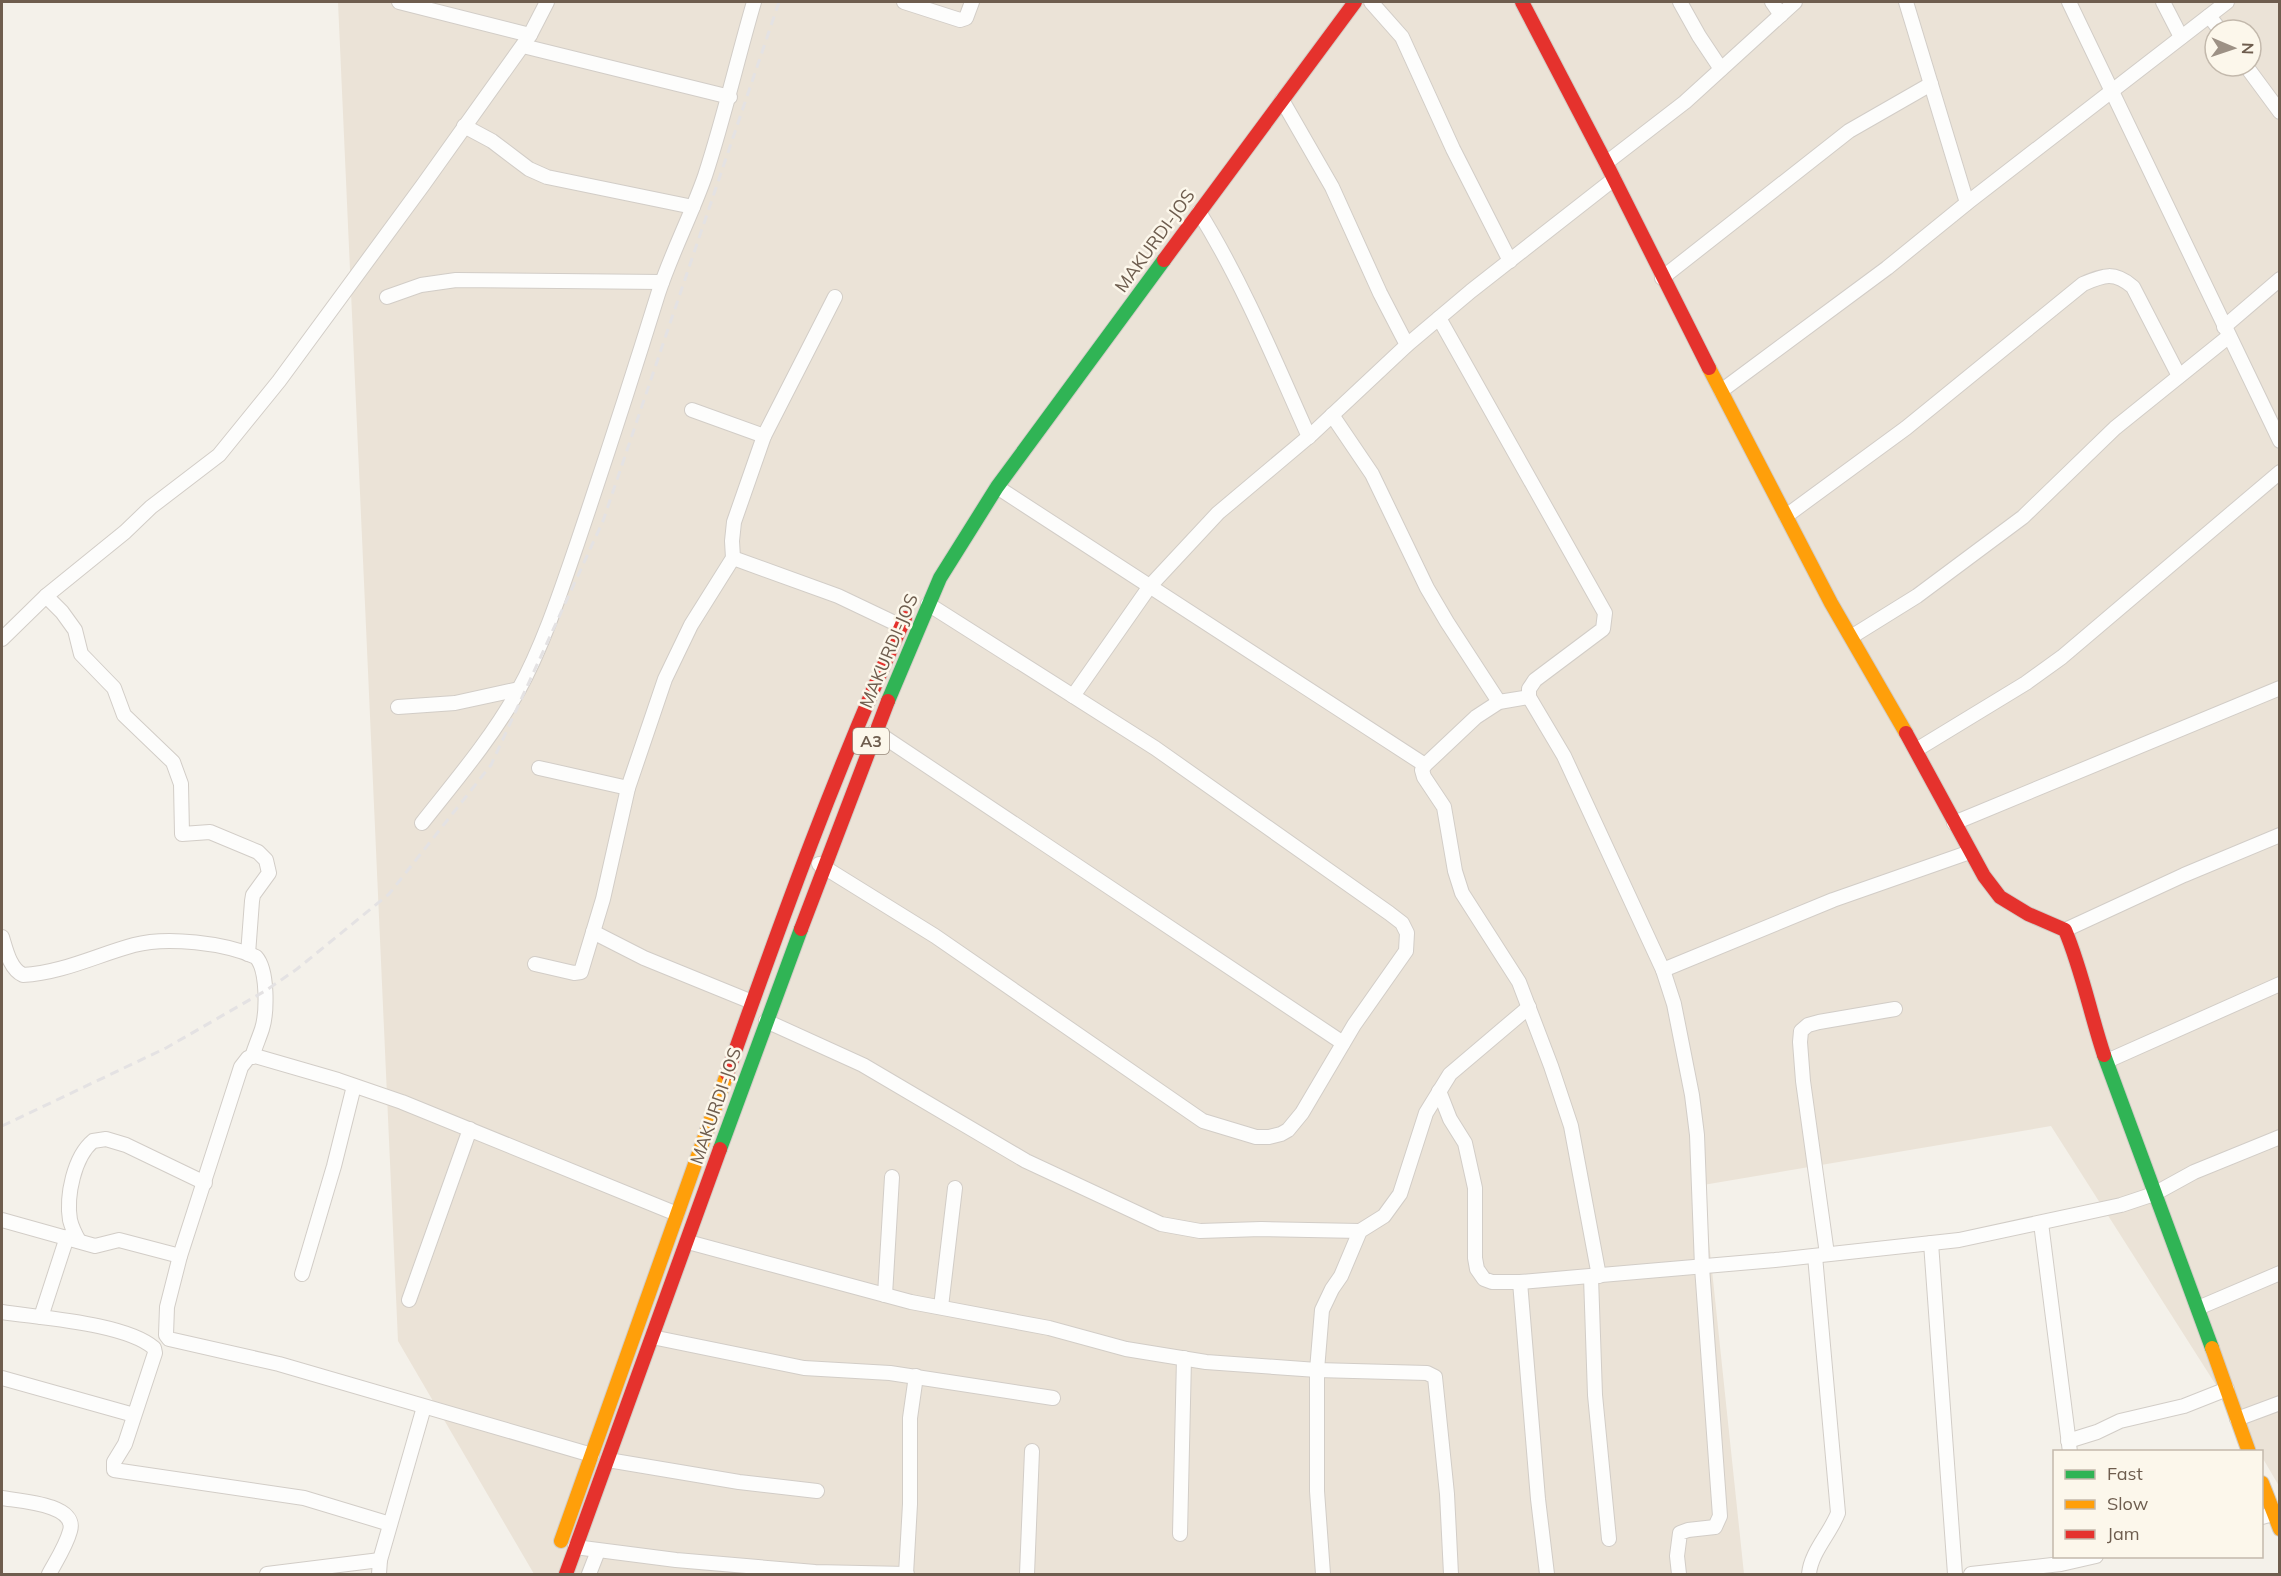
<svg xmlns="http://www.w3.org/2000/svg" width="2281" height="1576" font-family="Mulish,sans-serif">
	<style>
		.residential { fill: #ebe3d7; fill-rule: evenodd }
		.lines { fill: none; stroke-linecap: round; stroke-linejoin: round }
		.street-casing { stroke: #d2cdc7; stroke-width: 16 }
		.fast-casing { stroke: #d2cdc7; stroke-width: 16 }
		.slow-casing { stroke: #d2cdc7; stroke-width: 16 }
		.jam-casing { stroke: #d2cdc7; stroke-width: 16 }
		.street { stroke: #fdfdfc; stroke-width: 14 }
		.fast { stroke: #30b455; stroke-width: 14 }
		.slow { stroke: #ff9f0a; stroke-width: 14 }
		.jam { stroke: #e5322d; stroke-width: 14 }
		.rail { stroke: #e4e2e3; stroke-width: 3; stroke-dasharray: 9 6; stroke-linecap: butt }
		.labels { text-anchor: middle; stroke-width: 5; stroke-linejoin: round; paint-order: stroke }
		.shield { fill: #fcf7eb; stroke: #998b7d; stroke-width: 1.5 }
		.shield-label { font-size: 16px; font-weight: bold; fill: #6e5d4e }
		.street-label { font-size: 18px; fill: #6e5d4e; stroke: #fcf7eb }
	</style>
	<rect width="100%" height="100%" fill="#f4f1ea"/>
	<path class="residential" d="M 338,2 L 2279,2 L 2279,1486 L 2262,1457 L 2262,1452 L 2258,1451 L 2051,1126 L 1703,1185 L 1744,1574 L 534,1574 L 398,1341 ZM 2215,30 L 2251,30 L 2251,66 L 2215,66 Z"/>
	<g class="lines">
		<g class="street-casing">
			<g id="street">
				<polyline points="399,2 530,35"/>
				<polyline points="904,2 960,20 966,18 972,2"/>
				<polyline points="1371,2 1402,37 1453,149 1510,261"/>
				<polyline points="1680,2 1699,36 1721,69"/>
				<polyline points="1772,2 1781,15"/>
				<polyline points="1906,2 1967,203"/>
				<polyline points="2069,2 2280,441"/>
				<polyline points="2163,2 2181,37"/>
				<polyline points="2209,16 2220,30"/>
				<polyline points="523,46 730,97"/>
				<polyline points="2246,66 2280,112"/>
				<polyline points="1282,100 1332,187 1380,293 1407,345"/>
				<polyline points="464,126 492,141 529,169 547,177 693,207"/>
				<polyline points="1606,163 1685,102 1795,2"/>
				<path d="M 1199,212 C 1243,283 1275,361 1309,437"/>
				<polyline points="1662,278 1849,131 1931,84"/>
				<polyline points="387,297 421,285 456,280 662,282"/>
				<polyline points="1439,318 1605,613 1603,629 1535,680 1529,689 1529,697 1564,756 1663,970 1674,1004 1692,1095 1697,1135 1702,1267 1720,1516 1715,1527 1688,1530 1680,1533 1677,1556 1679,1574"/>
				<polyline points="2224,327 2280,279"/>
				<polyline points="1721,391 1887,268 1967,203 2227,2"/>
				<polyline points="692,410 764,436"/>
				<polyline points="1332,415 1372,474 1427,588 1447,622 1499,702"/>
				<polyline points="997,487 1425,765"/>
				<path d="M 1786,516 L 1906,428 L 2083,284 C 2104,275 2114,271 2133,287 L 2179,376"/>
				<polyline points="733,558 838,596 901,626"/>
				<polyline points="46,596 62,612 75,630 81,654 114,688 124,715 173,762 181,784 182,834 210,832 258,852 266,860 269,873 253,895 252,901 248,954"/>
				<polyline points="1851,637 1917,596 2023,517 2115,428 2228,337"/>
				<polyline points="2,639 46,596 125,532 151,507 219,455 279,381 423,185 530,35 547,2"/>
				<polyline points="1073,696 1150,586 1218,513 1312,434 1407,345 1471,291 1614,179"/>
				<polyline points="1529,697 1499,702 1476,717 1425,765 1422,770 1424,777 1444,807 1455,871 1462,893 1519,982 1551,1066 1571,1126 1599,1276"/>
				<polyline points="398,707 455,703 519,689"/>
				<polyline points="875,731 1343,1043"/>
				<polyline points="1916,750 2026,683 2062,657 2280,472"/>
				<polyline points="539,768 628,788"/>
				<path d="M 422,823 C 456,780 491,739 518,691 C 542,648 561,591 577,544 C 605,461 632,378 658,294 C 671,254 691,216 705,176 C 724,118 737,60 754,2"/>
				<polyline points="1954,823 2280,688"/>
				<polyline points="819,864 935,936 1203,1121 1256,1137 1269,1137 1281,1134 1288,1130 1302,1113 1354,1025 1406,951 1407,933 1402,923 1389,913 1155,748 928,604"/>
				<polyline points="2065,930 2184,875 2280,835"/>
				<polyline points="593,932 644,958 752,1002"/>
				<path d="M 2,937 C 6,950 10,969 23,975 C 62,973 97,955 134,945 C 167,936 225,943 256,957 C 268,970 267,1013 262,1029 C 259,1038 255,1047 252,1057"/>
				<polyline points="535,964 574,973 581,972 603,899 628,788 665,679 691,625 733,558 732,541 734,522 764,436 835,297"/>
				<polyline points="1663,970 1833,900 1970,852"/>
				<polyline points="766,1021 863,1065 1026,1161 1161,1224 1200,1231 1261,1229 1360,1231"/>
				<polyline points="2107,1061 2280,984"/>
				<polyline points="1439,1091 1450,1119 1465,1143 1475,1188 1475,1258 1477,1269 1484,1279 1492,1282 1520,1282 1775,1260 1959,1240 2121,1205 2154,1194 2194,1172 2280,1137"/>
				<polyline points="2,1220 95,1246 119,1240 180,1256"/>
				<polyline points="2041,1223 2070,1452"/>
				<path d="M 79,1241 C 75,1234 72,1228 70,1220 C 66,1196 74,1157 93,1141 L 106,1139 L 126,1145 L 205,1183"/>
				<polyline points="688,1242 911,1302 1049,1328 1126,1349 1206,1362 1317,1370 1427,1373 1435,1377 1447,1494 1451,1574"/>
				<polyline points="1931,1243 1955,1574"/>
				<polyline points="1827,1254 1803,1081 1800,1042 1801,1031 1808,1025 1819,1022 1895,1009"/>
				<polyline points="302,1274 334,1166 354,1086"/>
				<polyline points="1591,1277 1595,1395 1609,1539"/>
				<polyline points="1520,1282 1538,1499 1547,1574"/>
				<polyline points="885,1295 892,1177"/>
				<polyline points="409,1300 470,1129"/>
				<polyline points="941,1307 955,1188"/>
				<polyline points="2198,1308 2280,1273"/>
				<path d="M 2,1312 C 40,1318 125,1323 154,1348 L 155,1353 L 125,1444 L 114,1462 L 114,1470 L 304,1498 L 390,1524"/>
				<polyline points="41,1317 67,1237"/>
				<polyline points="652,1337 804,1368 890,1373 1053,1398"/>
				<polyline points="2,1378 134,1415"/>
				<polyline points="2237,1419 2280,1403"/>
				<polyline points="2068,1441 2097,1432 2120,1421 2184,1406 2227,1389"/>
				<polyline points="592,1455 279,1364 169,1339 166,1335 167,1307 180,1256 241,1067 248,1058 255,1056 338,1080 402,1102 677,1214"/>
				<polyline points="608,1460 739,1482 817,1491"/>
				<path d="M 2,1498 C 19,1501 78,1504 70,1531 C 66,1546 56,1561 49,1574"/>
				<polyline points="2262,1517 2273,1514"/>
				<polyline points="1180,1534 1184,1358"/>
				<polyline points="575,1547 676,1560 815,1572 907,1574"/>
				<polyline points="267,1574 380,1560"/>
				<polyline points="379,1574 380,1560 424,1407"/>
				<polyline points="589,1574 598,1551"/>
				<polyline points="906,1574 910,1504 910,1418 916,1376"/>
				<polyline points="1027,1574 1032,1451"/>
				<polyline points="1323,1574 1317,1491 1317,1370 1322,1310 1332,1289 1341,1276 1360,1231 1384,1216 1400,1194 1426,1113 1450,1074 1529,1007"/>
				<path d="M 1809,1574 C 1811,1552 1830,1534 1838,1513 L 1815,1256"/>
				<polyline points="1971,1574 2061,1564 2096,1556"/>
			</g>
		</g>
		<g class="fast-casing">
			<g id="fast">
				<polyline points="888,701 940,578 997,487 1164,260"/>
				<polyline points="2104,1055 2212,1348"/>
				<polyline points="720,1149 801,929"/>
			</g>
		</g>
		<g class="slow-casing">
			<g id="slow">
				<polyline points="1709,368 1831,603 1906,733"/>
				<polyline points="2212,1348 2249,1452"/>
				<polyline points="2262,1483 2280,1529"/>
				<polyline points="561,1541 727,1074"/>
			</g>
		</g>
		<g class="jam-casing">
			<g id="jam">
				<polyline points="1522,2 1606,163 1709,368"/>
				<polyline points="1164,260 1355,2"/>
				<path d="M 1906,733 L 1984,876 L 2000,897 L 2028,914 L 2065,930 C 2082,970 2090,1013 2104,1055"/>
				<polyline points="801,929 888,701"/>
				<path d="M 727,1074 C 781,921 837,766 905,618"/>
				<polyline points="566,1574 720,1149"/>
			</g>
		</g>
		<use href="#street" class="street"/>
		<use href="#fast" class="fast"/>
		<use href="#slow" class="slow"/>
		<use href="#jam" class="jam"/>
		<polyline class="rail" points="2,1126 166,1048 265,991 297,969 389,894 491,765 603,521 779,2"/>
	</g>
	<g class="labels">
		<rect class="shield" x="853" y="728" width="36" height="26" rx="4.5"/>
		<g class="shield-label">
			<text x="871" y="747">A3</text>
		</g>
		<g class="street-label">
			<text transform="translate(1155 241) rotate(-54)" y="6">MAKURDI-JOS</text>
			<text transform="translate(889 651) rotate(-67)" y="6">MAKURDI-JOS</text>
			<text transform="translate(716 1106) rotate(-71)" y="6">MAKURDI-JOS</text>
		</g>
	</g>
	<rect width="2281" height="1576" fill="none" stroke="#6e5d4e" stroke-width="6"/>
	<rect x="2053" y="1450" width="210" height="108" fill="#fcf7eb" stroke="#c3b9ac" stroke-width="1.5"/>
	<rect x="2065" y="1470" width="30" height="9" fill="#30b455" stroke="#c3b9ac" stroke-width="1.5"/>
	<text x="2107" y="1480" font-size="18" fill="#6e5d4e">Fast</text>
	<rect x="2065" y="1500" width="30" height="9" fill="#ff9f0a" stroke="#c3b9ac" stroke-width="1.5"/>
	<text x="2107" y="1510" font-size="18" fill="#6e5d4e">Slow</text>
	<rect x="2065" y="1530" width="30" height="9" fill="#e5322d" stroke="#c3b9ac" stroke-width="1.5"/>
	<text x="2107" y="1540" font-size="18" fill="#6e5d4e">Jam</text>
	<g transform="translate(2233 48) rotate(92)"><circle r="28" fill="#fcf7eb" stroke="#c3b9ac" stroke-width="1.5"/>
	<path d="M0-4.5L10 22L0 15L-10 22Z" fill="#9d9185"/>
	<text y="-9" font-size="16" font-weight="bold" text-anchor="middle" fill="#6e5d4e">N</text>
	</g>
</svg>
